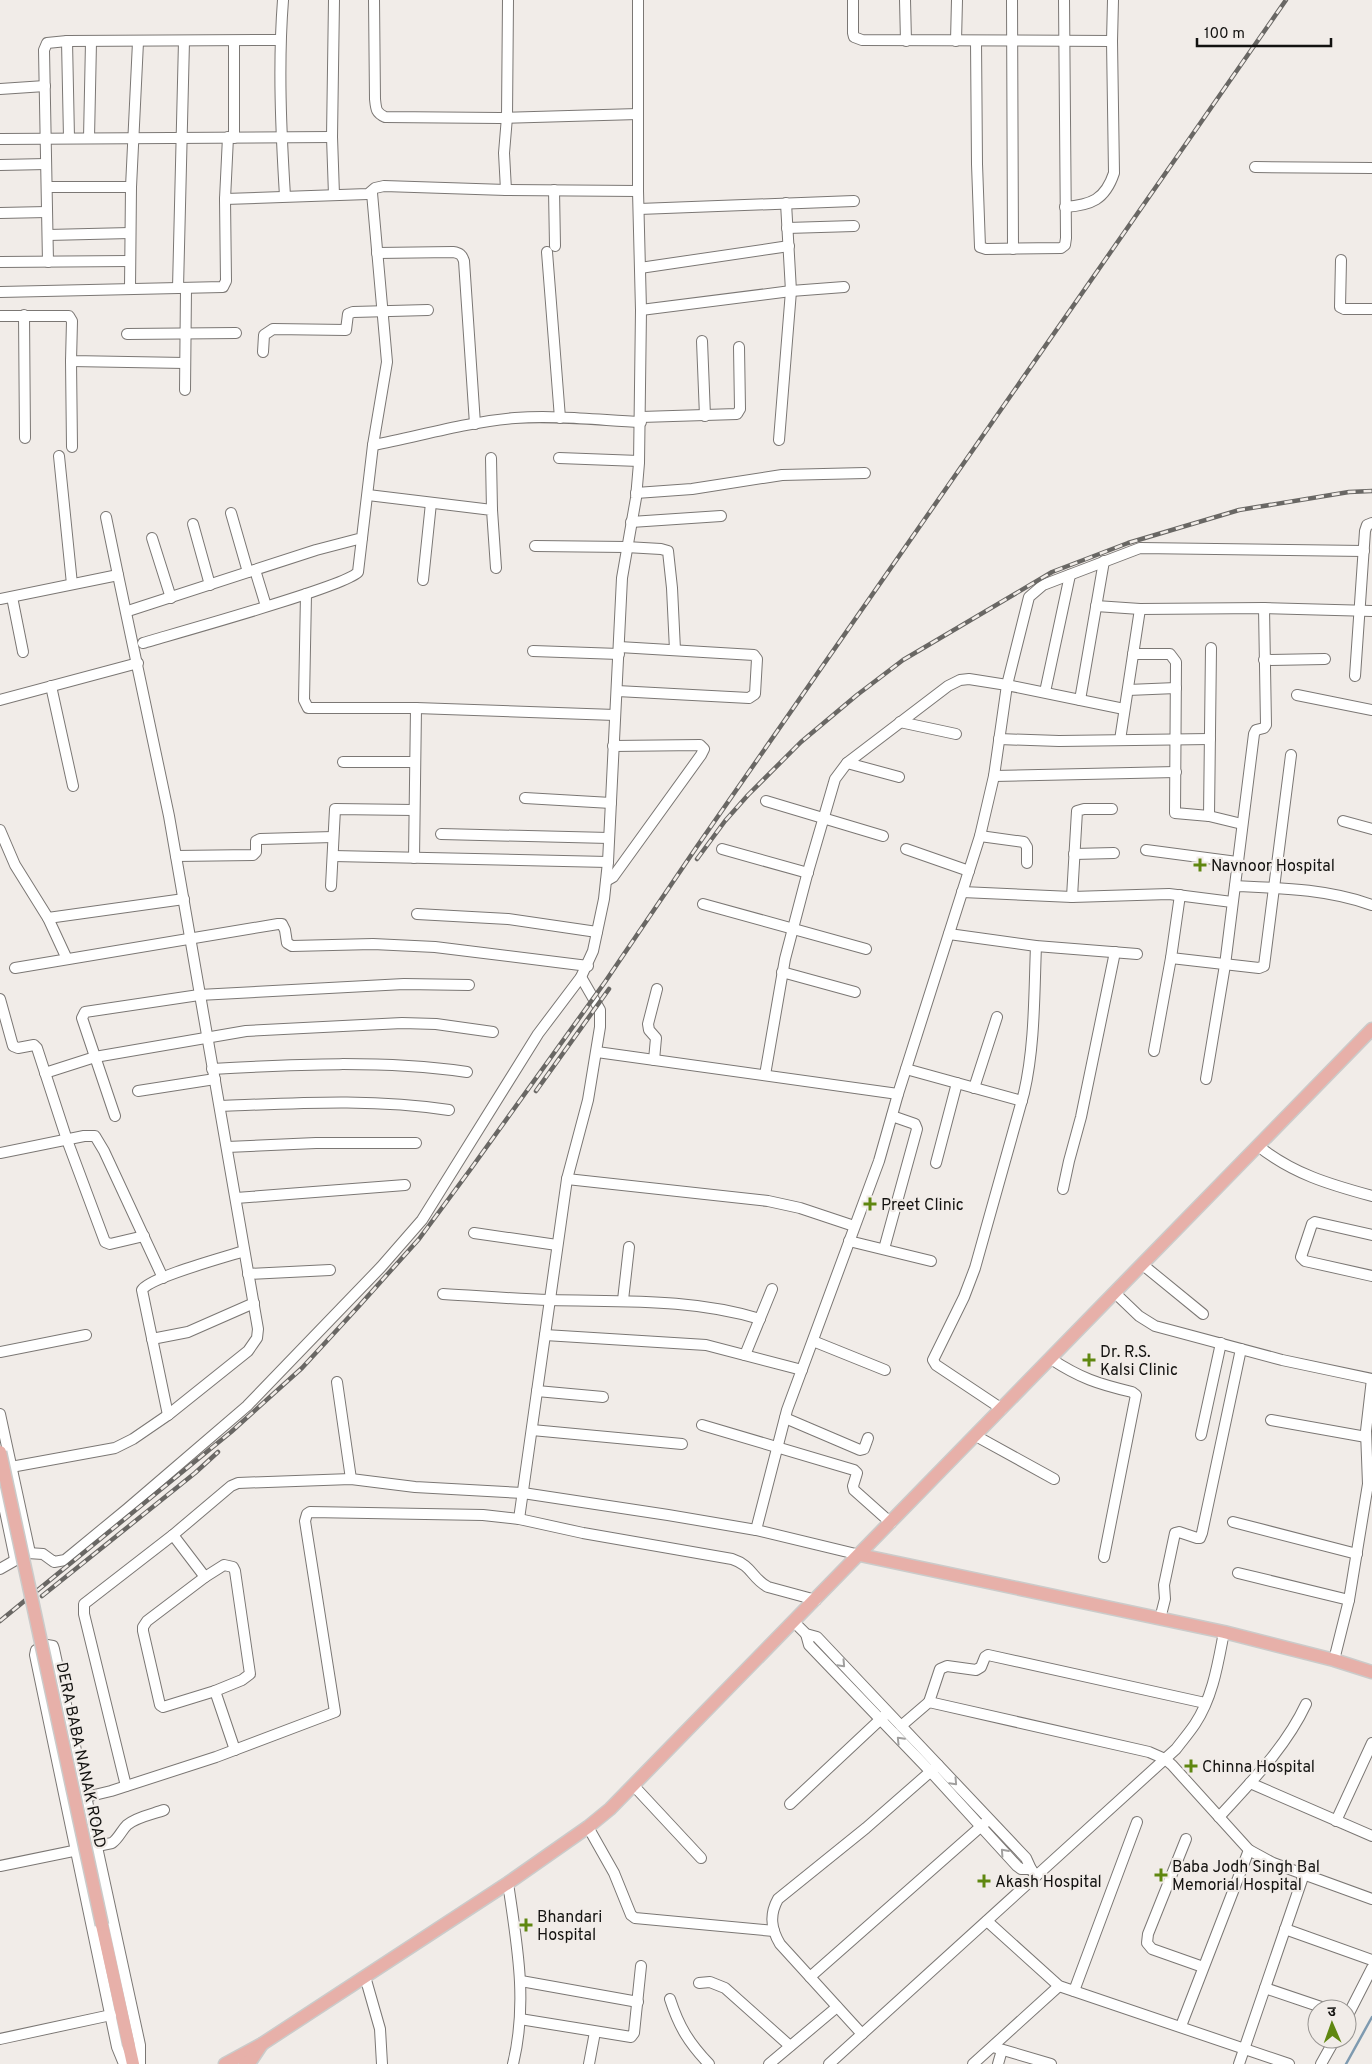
<svg xmlns="http://www.w3.org/2000/svg" width="1372" height="2064" font-family="Overpass,'Noto Sans Devanagari',sans-serif">
	<style>
		.lines { fill: none; stroke-linecap: round; stroke-linejoin: round }
		.stream { stroke: #7e9ab0; stroke-width: 2.5 }
		.minor-casing { stroke: #7b7774; stroke-width: 12 }
		.major-casing { stroke: #cbcbca; stroke-width: 15 }
		.minor { stroke: #fff; stroke-width: 10 }
		.major { stroke: #e7b0a9; stroke-width: 12 }
		.rail-casing { stroke: #696764; stroke-width: 4.5 }
		.rail { stroke: #f1ece8; stroke-width: 2.5; stroke-dasharray: 8; stroke-linecap: butt }
		.major-bridge-casing { stroke: #cbcbca; stroke-width: 15; stroke-linecap: butt }
		.major-bridge { stroke: #e7b0a9; stroke-width: 12 }
		.oneway { stroke: #a1a09f }
		.poi-dot { fill: #5f8710; stroke: #f1ece8; stroke-width: 2 }
		.labels { text-anchor: middle; stroke-width: 4.5; stroke-linejoin: round; paint-order: stroke }
		.poi-label { font-size: 16px; fill: #131210; stroke: #f1ece8; text-anchor: start }
		.street-label { font-size: 16px; fill: #131210; stroke: #f1ece8 }
	</style>
	<rect width="100%" height="100%" fill="#f1ece8"/>
	<g class="lines">
		<polyline class="stream" points="1346,2064 1372,2017"/>
		<g class="minor-casing">
			<g id="minor">
				<path d="M 283,0 C 278,65 281,131 285,196"/>
				<polyline points="334,0 332,137 334,195"/>
				<path d="M 374,0 L 375,99 C 376,109 376,113 385,117 L 500,118 L 638,114"/>
				<path d="M 853,0 L 853,33 L 854,37 L 862,40 L 1112,41 L 1114,173 C 1105,200 1091,205 1065,207"/>
				<polyline points="905,0 906,41"/>
				<polyline points="1012,0 1013,249"/>
				<polyline points="67,41 69,138"/>
				<polyline points="234,41 234,138"/>
				<polyline points="956,41 957,0"/>
				<polyline points="976,41 977,164 980,247 986,249 1061,248 1065,245 1066,238 1064,0"/>
				<polyline points="1112,41 1113,0"/>
				<polyline points="0,89 45,86"/>
				<polyline points="89,138 91,42"/>
				<polyline points="0,139 332,137"/>
				<polyline points="0,165 46,164"/>
				<polyline points="1255,167 1372,168"/>
				<polyline points="47,187 131,187"/>
				<polyline points="506,190 504,153 507,117 508,0"/>
				<polyline points="554,190 555,246"/>
				<polyline points="225,199 368,194 375,188 384,186 506,190 638,191"/>
				<polyline points="639,209 854,201"/>
				<polyline points="0,213 47,212"/>
				<polyline points="787,228 854,226"/>
				<polyline points="48,235 130,233"/>
				<polyline points="547,252 560,418"/>
				<path d="M 377,253 L 453,252 C 460,253 462,255 464,261 L 475,424"/>
				<polyline points="1341,260 1340,307 1344,309 1372,309"/>
				<polyline points="0,262 130,261"/>
				<polyline points="48,262 44,50 47,43 67,41 280,40"/>
				<polyline points="640,268 789,246"/>
				<polyline points="130,288 131,187 138,42"/>
				<polyline points="178,288 184,41"/>
				<polyline points="0,292 223,287 226,281 225,199 228,137"/>
				<polyline points="641,310 791,291 844,287"/>
				<polyline points="24,315 25,438"/>
				<polyline points="0,316 69,316 72,321 71,361 185,363"/>
				<polyline points="127,334 236,333"/>
				<polyline points="702,341 705,416"/>
				<polyline points="263,352 264,335 273,329 346,330 348,314 353,312 428,310"/>
				<polyline points="71,361 72,447"/>
				<polyline points="185,390 186,288"/>
				<polyline points="641,417 737,414 740,409 739,347"/>
				<polyline points="779,440 791,291 786,203"/>
				<path d="M 373,445 C 420,436 467,422 515,418 C 556,415 599,420 641,422"/>
				<polyline points="59,456 72,584"/>
				<polyline points="491,458 492,510"/>
				<polyline points="559,458 639,461"/>
				<polyline points="636,493 692,489 782,475 865,473"/>
				<polyline points="368,495 492,510 496,568"/>
				<polyline points="231,513 248,572"/>
				<polyline points="106,517 118,575"/>
				<polyline points="631,522 721,516"/>
				<polyline points="193,524 210,585"/>
				<polyline points="152,538 171,598"/>
				<polyline points="535,546 626,547 661,549 668,551 672,588 675,650"/>
				<polyline points="255,570 266,606"/>
				<polyline points="423,580 431,503"/>
				<polyline points="306,594 304,700 308,708 416,708 615,715"/>
				<polyline points="12,597 23,652"/>
				<polyline points="0,599 118,575 169,816 258,1329 257,1338 248,1351 168,1415 133,1439 115,1448 11,1467"/>
				<polyline points="1096,606 1140,609 1264,608 1372,611"/>
				<polyline points="128,611 316,550 362,538 373,445 387,362 372,193"/>
				<path d="M 143,643 C 173,634 347,586 358,572 L 362,538"/>
				<polyline points="533,651 619,654"/>
				<polyline points="1133,654 1170,654 1176,662 1175,813 1209,816 1242,824"/>
				<polyline points="1264,660 1325,659"/>
				<polyline points="1355,676 1365,531 1367,525 1372,523"/>
				<polyline points="51,686 73,786"/>
				<polyline points="1128,690 1176,688"/>
				<polyline points="617,691 749,698 755,694 757,659 754,655 619,647"/>
				<polyline points="1045,692 1070,575"/>
				<polyline points="1297,695 1372,710"/>
				<polyline points="0,700 138,663"/>
				<polyline points="1080,700 1104,561"/>
				<polyline points="900,722 956,734"/>
				<polyline points="999,739 1059,741 1210,739"/>
				<polyline points="1120,740 1140,609"/>
				<polyline points="343,762 415,762"/>
				<polyline points="847,763 899,777"/>
				<polyline points="994,776 1176,772"/>
				<polyline points="525,798 611,803"/>
				<polyline points="766,801 883,836"/>
				<polyline points="1209,816 1211,648"/>
				<polyline points="1343,821 1372,829"/>
				<polyline points="0,830 15,865 48,918 67,959"/>
				<polyline points="441,834 609,838"/>
				<polyline points="980,836 1024,842 1027,847 1027,863"/>
				<polyline points="722,849 808,873"/>
				<polyline points="906,849 969,871"/>
				<polyline points="1146,850 1237,862"/>
				<polyline points="1074,854 1114,853"/>
				<polyline points="176,856 253,855 256,852 256,841 260,839 333,837"/>
				<polyline points="333,856 608,862"/>
				<polyline points="414,858 416,708"/>
				<polyline points="606,881 613,877 701,755 704,749 700,745 613,746"/>
				<polyline points="331,886 335,809 414,810"/>
				<path d="M 1235,886 C 1281,888 1328,889 1372,905"/>
				<polyline points="962,892 1072,897 1169,894 1232,902"/>
				<polyline points="1072,897 1077,811 1084,809 1112,809"/>
				<polyline points="703,904 866,949"/>
				<polyline points="417,914 508,919 597,932"/>
				<polyline points="48,918 184,899"/>
				<polyline points="949,934 1036,946 1137,954"/>
				<polyline points="1171,958 1259,968 1264,966 1291,755"/>
				<polyline points="15,968 278,924 282,924 285,930 287,943 292,946 373,944 435,947 588,966"/>
				<polyline points="782,972 855,992"/>
				<polyline points="0,999 13,1046 18,1048 34,1045 37,1048 67,1140 105,1242 110,1244 144,1236"/>
				<polyline points="1154,1051 1171,958 1180,895"/>
				<polyline points="597,1052 898,1094"/>
				<polyline points="654,1060 656,1038 649,1030 648,1024 657,989"/>
				<path d="M 212,1069 C 297,1064 382,1060 467,1072"/>
				<polyline points="906,1069 1022,1101"/>
				<polyline points="45,1073 95,1057 246,1031 402,1023 436,1024 493,1032"/>
				<polyline points="765,1075 785,959 807,875 835,779 847,763 948,686 960,680 969,679 1007,685 1124,709"/>
				<polyline points="1206,1079 1225,965 1254,734 1256,730 1264,728 1266,725 1264,608"/>
				<polyline points="974,1088 997,1017"/>
				<polyline points="138,1091 215,1079"/>
				<path d="M 221,1106 C 297,1103 373,1098 449,1110"/>
				<polyline points="115,1116 82,1018 85,1012 199,995 404,984 469,985"/>
				<path d="M 1258,1146 C 1294,1174 1328,1184 1372,1196"/>
				<polyline points="227,1147 316,1143 416,1143"/>
				<polyline points="0,1153 84,1136 95,1136 104,1151 163,1278"/>
				<polyline points="936,1163 957,1083"/>
				<polyline points="567,1179 768,1201 800,1208 854,1226"/>
				<polyline points="1063,1189 1069,1161 1081,1117 1115,952"/>
				<polyline points="236,1198 405,1185"/>
				<polyline points="474,1233 557,1245"/>
				<polyline points="1372,1235 1315,1222 1312,1224 1301,1257 1305,1261 1372,1276"/>
				<polyline points="849,1241 931,1261"/>
				<polyline points="884,1249 917,1129 915,1124 892,1116"/>
				<polyline points="1143,1265 1203,1314"/>
				<polyline points="248,1274 330,1270"/>
				<polyline points="1115,1293 1139,1316 1155,1326 1282,1360 1372,1379"/>
				<path d="M 443,1294 C 479,1296 515,1299 550,1300 C 621,1302 691,1298 760,1319"/>
				<polyline points="623,1300 629,1247"/>
				<polyline points="545,1335 706,1345 802,1370"/>
				<polyline points="152,1339 188,1332 254,1303"/>
				<polyline points="813,1341 885,1370"/>
				<polyline points="0,1352 86,1335"/>
				<polyline points="745,1355 772,1289"/>
				<path d="M 1051,1359 C 1080,1378 1098,1384 1132,1392 L 1136,1395 L 1104,1557"/>
				<polyline points="337,1382 351,1479"/>
				<polyline points="537,1391 603,1397"/>
				<path d="M 1002,1409 L 936,1365 L 933,1360 L 964,1297 L 975,1268 L 1024,1093 C 1035,1045 1034,995 1036,946"/>
				<polyline points="0,1414 30,1553"/>
				<path d="M 168,1415 L 142,1290 C 150,1277 226,1257 244,1251"/>
				<polyline points="785,1418 860,1450 864,1449 868,1438"/>
				<polyline points="1271,1420 1366,1437"/>
				<polyline points="702,1425 854,1470 857,1473 853,1486 854,1490 891,1523"/>
				<polyline points="532,1430 682,1444"/>
				<polyline points="1201,1435 1221,1343"/>
				<polyline points="976,1436 1054,1479"/>
				<polyline points="0,1487 15,1559"/>
				<polyline points="519,1519 567,1179 588,1100 600,1027 600,1010 581,977"/>
				<polyline points="1233,1522 1357,1554"/>
				<polyline points="756,1530 787,1410 879,1161 898,1094 980,836 994,776 1007,685 1029,597 1043,585 1140,548 1364,551"/>
				<polyline points="173,1535 205,1577 224,1565 233,1567 235,1571 250,1674 242,1680 215,1691 235,1750"/>
				<polyline points="0,1569 28,1553 43,1554 54,1562 65,1560 127,1509 247,1406 381,1267 422,1220 538,1034 581,977 593,951 604,899 608,862 622,578 636,498 639,463 641,310 638,191 638,0"/>
				<polyline points="1238,1573 1349,1600"/>
				<polyline points="205,1577 147,1621 143,1627 143,1631 160,1705 163,1707 215,1691"/>
				<polyline points="1160,1619 1165,1599 1164,1585 1175,1533 1179,1532 1197,1538 1200,1538 1202,1533 1241,1349"/>
				<polyline points="794,1622 806,1634 817,1637 1026,1858 1031,1869 1036,1876"/>
				<polyline points="806,1634 809,1645 931,1772 1017,1866 1021,1869 1031,1869"/>
				<polyline points="1334,1660 1349,1600 1368,1484 1366,1431 1372,1379"/>
				<polyline points="929,1702 940,1669 947,1666 976,1670 981,1667 985,1657 988,1655 1205,1703"/>
				<polyline points="901,1726 929,1702 1149,1752 1165,1759 1172,1765 1249,1850 1273,1863 1372,1899"/>
				<polyline points="1250,1783 1372,1836"/>
				<polyline points="633,1785 701,1858"/>
				<polyline points="126,1786 84,1614 84,1604 173,1535 231,1486 238,1483 351,1479 415,1487 523,1493 668,1515 756,1530 860,1555"/>
				<path d="M 86,1797 L 111,1791 L 216,1757 L 335,1712 L 305,1521 L 307,1514 L 310,1512 L 483,1515 L 519,1519 L 583,1533 L 732,1559 C 753,1566 751,1578 768,1587 L 816,1600"/>
				<polyline points="790,1804 884,1716"/>
				<path d="M 1219,1817 C 1251,1782 1286,1747 1306,1704"/>
				<polyline points="1336,1821 1372,1743"/>
				<polyline points="588,1827 614,1873 631,1915 635,1918 774,1931"/>
				<polyline points="1186,1839 1148,1934 1147,1943 1152,1949 1203,1967"/>
				<path d="M 0,1866 L 112,1843 C 119,1838 121,1831 127,1825 C 136,1817 153,1814 164,1810"/>
				<path d="M 508,1883 C 517,1945 528,2002 513,2064"/>
				<polyline points="987,1921 1059,1986 1289,2064"/>
				<polyline points="1285,1929 1372,1960"/>
				<polyline points="810,1977 986,1822"/>
				<polyline points="366,1980 380,2029 382,2064"/>
				<polyline points="521,1981 638,2002"/>
				<polyline points="699,1983 710,1982 725,1988 790,2046"/>
				<polyline points="1265,1988 1327,2009"/>
				<polyline points="1074,1991 1137,1822"/>
				<path d="M 670,1999 C 679,2027 689,2043 709,2064"/>
				<polyline points="1347,2017 1372,1968"/>
				<polyline points="520,2019 631,2037 634,2033 641,1966"/>
				<polyline points="1181,2026 1249,1850"/>
				<path d="M 862,2034 L 780,1944 C 771,1929 769,1915 778,1899 L 866,1828 L 938,1765"/>
				<polyline points="0,2039 111,2015"/>
				<polyline points="993,2047 1051,2064"/>
				<polyline points="124,2064 117,2047 35,1655 36,1650 47,1645 53,1646 54,1649 140,2045 140,2064"/>
				<polyline points="589,2064 595,2032"/>
				<polyline points="769,2064 837,2007"/>
				<path d="M 829,2064 L 1176,1749 C 1182,1741 1189,1733 1195,1724 C 1213,1697 1218,1663 1224,1632"/>
				<polyline points="973,2064 1059,1986"/>
				<polyline points="998,2064 1002,2050"/>
				<polyline points="1239,2064 1304,1874"/>
				<polyline points="1321,2064 1335,2039"/>
			</g>
		</g>
		<g class="major-casing">
			<g id="major">
				<polyline points="860,1555 1224,1632 1334,1660 1372,1672"/>
				<polyline points="102,1925 133,2064"/>
				<polyline points="225,2064 262,2044 508,1883 588,1827 610,1809 1372,1029"/>
				<polyline points="245,2064 252,2059 262,2044"/>
			</g>
		</g>
		<use href="#minor" class="minor"/>
		<use href="#major" class="major"/>
		<g class="rail-casing">
			<g id="rail">
				<polyline points="697,859 725,821 748,795 801,742 857,695 903,660 1052,572 1128,543 1239,510 1349,492 1372,491"/>
				<polyline points="536,1091 609,989"/>
				<polyline points="42,1596 195,1473 218,1452"/>
				<polyline points="0,1621 231,1432 302,1368 359,1306 419,1239 470,1170 605,982 698,845 1286,0"/>
			</g>
		</g>
		<use href="#rail" class="rail"/>
		<g class="major-bridge-casing">
			<polyline id="major-bridge" points="0,1452 102,1925"/>
		</g>
		<use href="#major-bridge" class="major-bridge"/>
	</g>
	<defs><path id="oneway-chevron" d="M-2-3.5L2.5 0L-2 3.5" fill="none" stroke-width="1.6" stroke-linecap="round" stroke-linejoin="round" transform="scale(1.25)"/></defs>
	<g class="oneway">
		<use href="#oneway-chevron" transform="translate(842 1664) rotate(47)"/>
		<use href="#oneway-chevron" transform="translate(900 1740) rotate(-134)"/>
		<use href="#oneway-chevron" transform="translate(954 1782) rotate(47)"/>
		<use href="#oneway-chevron" transform="translate(1004 1852) rotate(-132)"/>
	</g>
	<g class="poi-dot">
		<path d="M1197.5 857.5h5v5h5v5h-5v5h-5v-5h-5v-5h5z"/>
		<path d="M867.5 1196.5h5v5h5v5h-5v5h-5v-5h-5v-5h5z"/>
		<path d="M1086.5 1352.5h5v5h5v5h-5v5h-5v-5h-5v-5h5z"/>
		<path d="M1188.5 1758.5h5v5h5v5h-5v5h-5v-5h-5v-5h5z"/>
		<path d="M1158.5 1867.5h5v5h5v5h-5v5h-5v-5h-5v-5h5z"/>
		<path d="M981.5 1873.5h5v5h5v5h-5v5h-5v-5h-5v-5h5z"/>
		<path d="M523.5 1917.5h5v5h5v5h-5v5h-5v-5h-5v-5h5z"/>
	</g>
	<g class="labels">
		<g class="poi-label">
			<text x="1211" y="871">Navnoor Hospital</text>
			<text x="881" y="1210">Preet Clinic</text>
			<text x="1100" y="1357">Dr. R.S.<tspan x="1100" dy="18">Kalsi Clinic</tspan></text>
			<text x="1202" y="1772">Chinna Hospital</text>
			<text x="1172" y="1872">Baba Jodh Singh Bal<tspan x="1172" dy="18">Memorial Hospital</tspan></text>
			<text x="995" y="1887">Akash Hospital</text>
			<text x="537" y="1922">Bhandari<tspan x="537" dy="18">Hospital</tspan></text>
		</g>
		<g class="street-label">
			<text transform="translate(82 1755) rotate(78)" y="6">DERA BABA NANAK ROAD</text>
		</g>
	</g>
	<g transform="translate(1332 2024) rotate(358)"><circle r="24" fill="#f1ece8" stroke="#989592"/>
	<path d="M0-4L9 19L0 12L-9 19Z" fill="#5f8710"/>
	<text y="-8" font-size="14" font-weight="bold" text-anchor="middle" fill="#131210">उ</text>
	</g>
	<path d="M1197 38v8h134v-8" fill="none" stroke="#131210" stroke-width="2.5"/>
	<text x="1204" y="38" font-size="15" fill="#131210" stroke="#f1ece8" stroke-width="4" paint-order="stroke">100 m</text>
</svg>
